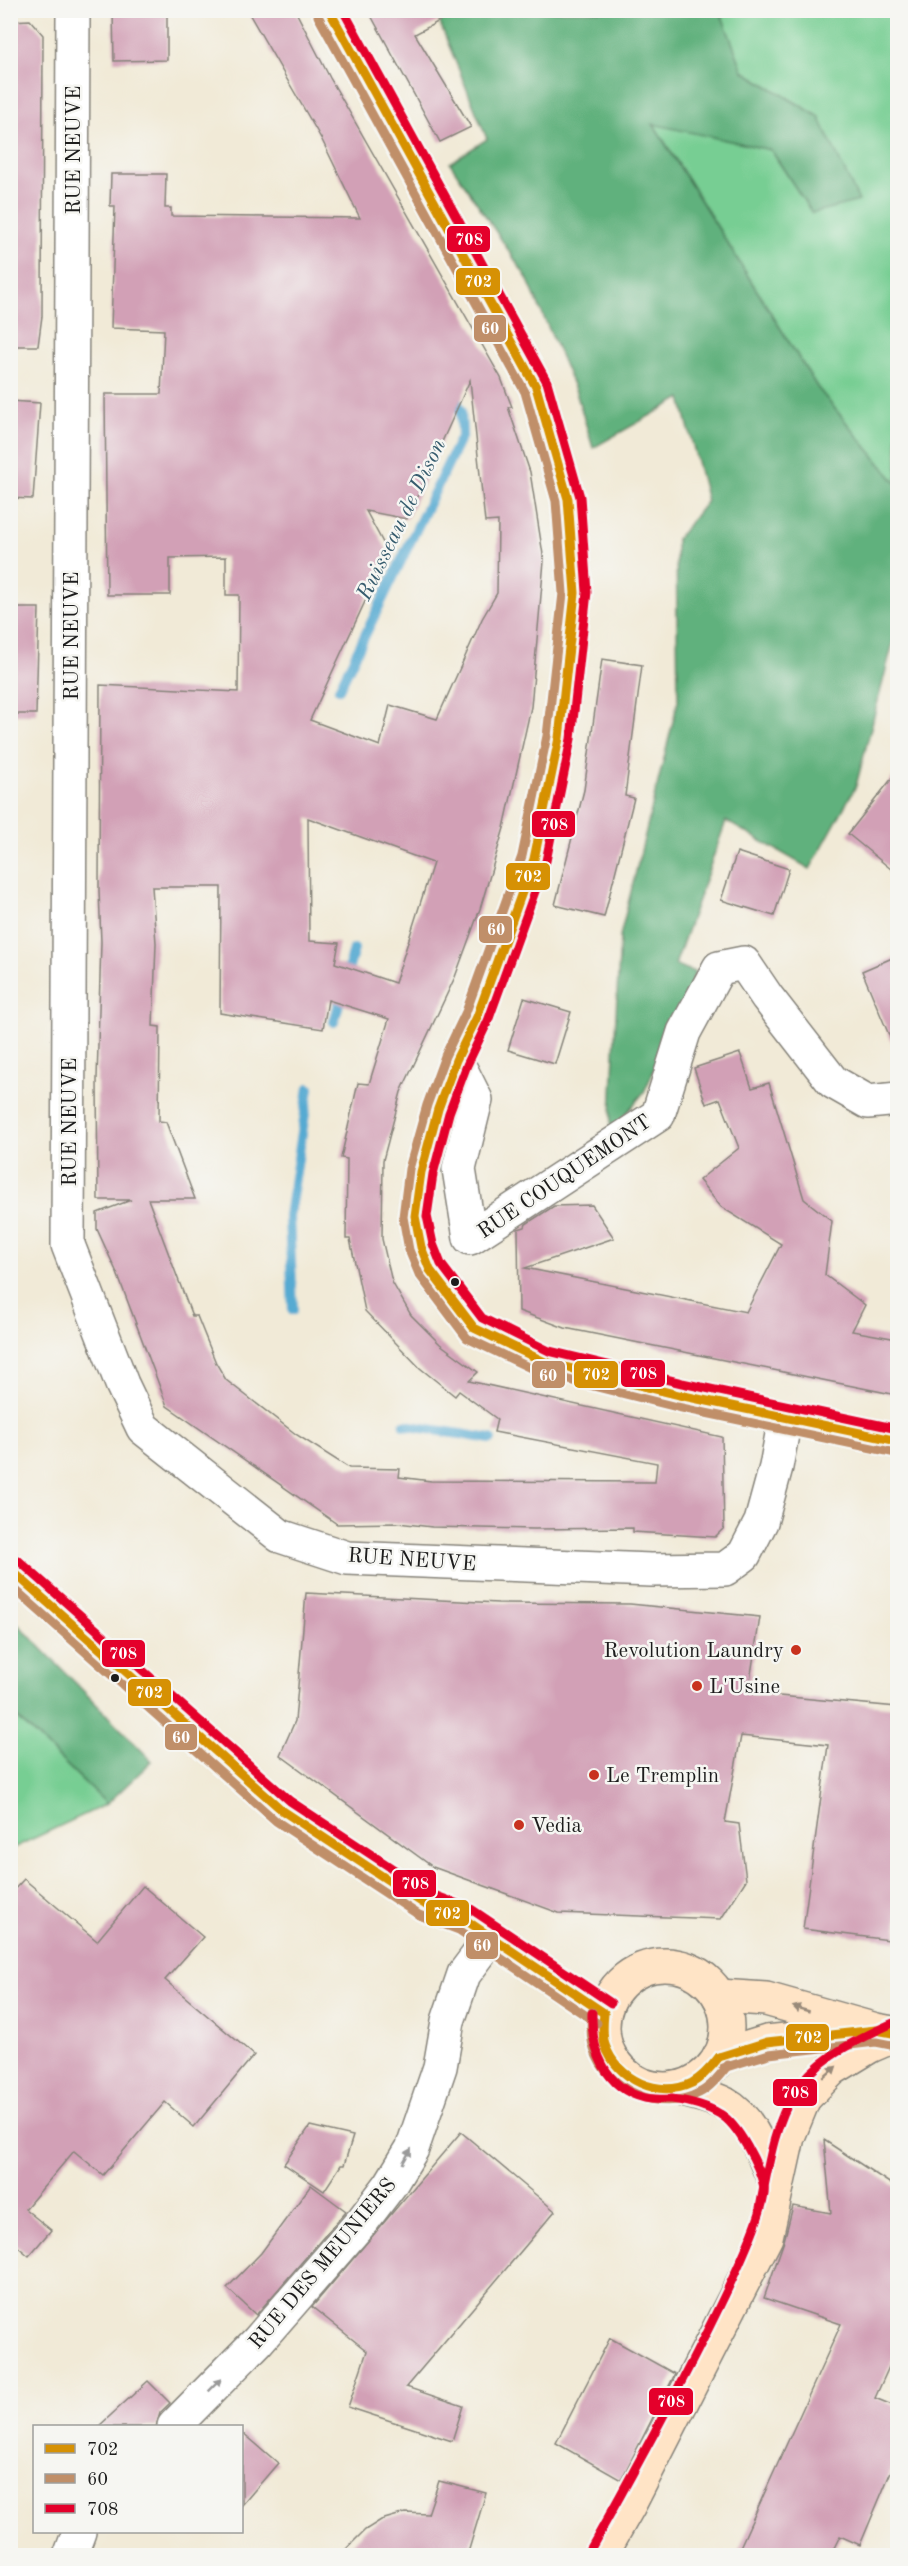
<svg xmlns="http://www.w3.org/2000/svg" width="908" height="2566" font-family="'Old Standard TT',serif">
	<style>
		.green { fill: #77ce93; stroke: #4a7558; stroke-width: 1.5 }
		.forest { fill: #61b17d; stroke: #3e664c; stroke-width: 1.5 }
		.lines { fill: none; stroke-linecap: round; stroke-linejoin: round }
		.stream { stroke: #56aad2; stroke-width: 10 }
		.building { fill: #d2a0b6; fill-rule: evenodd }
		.street-casing { stroke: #86837a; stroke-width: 36 }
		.secondary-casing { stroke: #86837a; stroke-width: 36 }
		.street { stroke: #fff; stroke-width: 33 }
		.secondary { stroke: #ffe4c6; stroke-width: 33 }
		.bus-1-casing { stroke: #f6f6f2; stroke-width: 14 }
		.bus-2-casing { stroke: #f6f6f2; stroke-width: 14 }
		.bus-3-casing { stroke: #f6f6f2; stroke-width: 14 }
		.bus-1 { stroke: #d69104; stroke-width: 9 }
		.bus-2 { stroke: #c08f69; stroke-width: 9 }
		.bus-3 { stroke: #e4002b; stroke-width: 9 }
		.oneway { fill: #998a7a }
		.oneway2 { fill: #999 }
		.bus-dot { fill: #1c1c1c; stroke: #f6f6f2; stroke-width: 2 }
		.poi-dot { fill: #c8321e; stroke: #f6f6f2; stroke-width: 2 }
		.labels { text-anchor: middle; stroke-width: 5; stroke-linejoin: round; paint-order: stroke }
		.street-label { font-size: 21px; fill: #1c1c1c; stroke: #f6f6f2 }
		.poi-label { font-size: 21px; fill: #1c1c1c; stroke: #f6f6f2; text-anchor: start }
		.water-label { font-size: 22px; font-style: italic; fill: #365c6e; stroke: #f6f6f2 }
		.line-badge { stroke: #f6f6f2; stroke-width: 2 }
		.badge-label { font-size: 16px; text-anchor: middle; font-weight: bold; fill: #fff }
	</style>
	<rect width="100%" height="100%" fill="#f6f6f2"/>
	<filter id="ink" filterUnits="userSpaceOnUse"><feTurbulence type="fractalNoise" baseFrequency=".0167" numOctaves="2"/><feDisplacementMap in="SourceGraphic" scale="12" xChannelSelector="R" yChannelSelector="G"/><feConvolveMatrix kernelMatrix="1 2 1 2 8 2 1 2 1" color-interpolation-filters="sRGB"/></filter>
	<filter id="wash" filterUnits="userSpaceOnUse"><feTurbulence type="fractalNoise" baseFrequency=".008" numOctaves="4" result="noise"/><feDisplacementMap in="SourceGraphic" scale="24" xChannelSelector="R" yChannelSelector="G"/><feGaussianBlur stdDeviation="1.35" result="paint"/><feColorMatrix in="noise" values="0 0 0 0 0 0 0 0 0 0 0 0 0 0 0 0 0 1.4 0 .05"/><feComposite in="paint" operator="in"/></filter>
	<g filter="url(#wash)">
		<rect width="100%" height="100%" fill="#f1ead7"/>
		<g class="green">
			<polygon points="720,11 897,11 897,484 817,387 653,123 771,150 812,213 820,117 743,71"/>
			<polygon points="10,1711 107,1804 11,1849 10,1849"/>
		</g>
		<g class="forest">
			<polygon points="435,11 720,11 743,71 819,117 859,201 812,213 771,150 653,124 817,387 897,484 897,627 856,786 810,869 726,821 675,965 695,972 684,1005 644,1092 610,1133 620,936 678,701 676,540 707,501 681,398 593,448 576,392 527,278 450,163 487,139"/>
			<polygon points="10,1616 152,1761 107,1804 11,1711"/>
		</g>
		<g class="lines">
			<g class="stream">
				<polyline points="339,689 462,435 461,411 453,393"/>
				<polyline points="334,1022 354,949"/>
				<polyline points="293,1310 289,1216 309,1088"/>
				<polyline points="404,1425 491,1439"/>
			</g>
		</g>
		<g id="blocks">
			<g class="building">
				<polygon points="113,10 167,10 167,60 114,61"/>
				<path d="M 247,10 L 295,10 L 330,78 L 501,378 L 512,407 L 508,407 L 530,472 L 544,561 L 531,707 L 504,828 L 480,909 L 455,977 L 401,1092 L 383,1160 L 382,1239 L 392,1282 L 411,1315 L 440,1344 L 478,1372 L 469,1381 L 722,1437 L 724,1528 L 715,1537 L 633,1532 L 633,1528 L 534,1529 L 432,1527 L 398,1523 L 337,1524 L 167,1406 L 117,1273 L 97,1229 L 97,1213 L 131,1200 L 98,1200 L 97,1079 L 101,942 L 99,890 L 100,685 L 238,692 L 239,595 L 226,595 L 226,557 L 170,558 L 170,595 L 107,595 L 105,394 L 161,394 L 164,330 L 111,328 L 115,206 L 110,206 L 111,174 L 166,174 L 165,208 L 171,208 L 171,216 L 360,218 L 322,140 ZM 470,380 L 485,522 L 498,521 L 497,593 L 482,619 L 437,719 L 390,705 L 380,746 L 310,720 L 388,552 L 366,511 L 407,519 ZM 308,818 L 433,863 L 395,983 L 335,963 L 339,943 L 309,941 ZM 152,887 L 221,887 L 220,1013 L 323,1029 L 328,1000 L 389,1019 L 369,1084 L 358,1083 L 341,1158 L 347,1159 L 346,1239 L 350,1239 L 365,1311 L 420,1368 L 455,1396 L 459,1391 L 497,1419 L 494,1432 L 657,1463 L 655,1482 L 431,1481 L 399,1477 L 400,1469 L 349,1468 L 297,1435 L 226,1380 L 216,1363 L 197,1316 L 192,1316 L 148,1199 L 195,1199 L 166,1122 L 159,1121 L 160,1027 L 153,1026 L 156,943 Z"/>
				<polygon points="368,10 460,10 415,34 471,127 440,142"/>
				<polygon points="30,20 43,35 42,316 38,346 10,346 10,21"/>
				<polygon points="10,401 40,403 33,499 10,498"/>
				<polygon points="10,608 39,608 36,714 10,714"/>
				<polygon points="602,659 642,665 625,796 634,798 604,917 555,905 584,790"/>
				<polygon points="897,772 897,874 848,834"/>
				<polygon points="737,852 789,869 774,916 721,900"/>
				<polygon points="897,956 897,1054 862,971"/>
				<polygon points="524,998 571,1012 555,1064 508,1050"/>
				<polygon points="740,1053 752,1088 769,1083 804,1199 832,1221 825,1275 865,1305 852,1331 897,1339 897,1395 565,1328 519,1311 518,1229 525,1227 526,1224 554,1206 592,1205 614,1238 525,1268 746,1312 781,1244 721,1207 699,1180 739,1148 720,1099 706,1104 694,1068"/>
				<polygon points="306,1593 498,1603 630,1604 760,1617 748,1693 897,1707 897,1941 803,1929 828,1745 741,1736 725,1822 739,1824 746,1880 721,1919 559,1913 433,1867 280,1755 295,1721"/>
				<polygon points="24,1879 97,1941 143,1886 203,1937 165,1980 254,2055 194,2127 165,2102 103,2175 74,2151 25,2209 51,2230 29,2256 10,2240 10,1894"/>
				<polygon points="310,2126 353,2136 344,2165 341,2165 324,2191 284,2164"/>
				<polygon points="461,2132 555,2211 406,2387 463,2406 452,2441 348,2407 367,2351 312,2307"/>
				<polygon points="824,2140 897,2188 897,2349 875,2398 897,2407 897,2457 860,2545 840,2536 830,2556 736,2556 841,2324 764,2298 784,2241 793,2206 831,2213"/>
				<polygon points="311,2185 346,2211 256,2315 227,2288 261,2253"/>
				<polygon points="610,2338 675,2374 621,2480 556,2443"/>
				<polygon points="148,2381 170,2403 160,2413 156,2427 98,2427"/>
				<polygon points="242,2432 278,2463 242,2505"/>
				<polygon points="439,2481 486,2493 467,2556 339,2556 365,2530 381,2520 405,2513 428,2514"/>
			</g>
		</g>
	</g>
	<g filter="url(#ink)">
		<use href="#blocks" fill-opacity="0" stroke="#86837a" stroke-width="1.5"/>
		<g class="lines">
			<g class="street-casing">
				<g id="street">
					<polyline points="73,10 68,1245 122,1384 143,1428 280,1536 347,1558 651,1570 725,1569 744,1555 761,1522 776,1467 785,1418"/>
					<polyline points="456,1060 476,1100 459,1169 470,1238 658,1115 684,1032 719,968 744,963 767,997 833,1082 868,1102 898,1099"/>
					<polyline points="174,2426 257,2342 364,2219 390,2185 412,2149 440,2067 448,2021 464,1974 491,1938"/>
					<polyline points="70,2556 79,2532"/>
				</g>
			</g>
			<g class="secondary-casing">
				<g id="secondary">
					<polyline points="329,10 536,387 568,499 575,593 559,738 534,859 477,1017 456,1060 438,1109 421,1172 415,1216 421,1247 430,1270 474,1328 545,1362 679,1395 898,1441"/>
					<polyline points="10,1569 283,1811 426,1905 464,1919 604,2013"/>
					<circle cx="665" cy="2027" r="62"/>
					<polyline points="719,1996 766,1999 876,2030 898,2034"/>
					<polyline points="719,2057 767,2042 861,2032"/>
					<path d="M 676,2088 C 691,2093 711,2096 725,2104 C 753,2119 764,2159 777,2186"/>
					<polyline points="600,2556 629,2505 766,2237 788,2137 804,2098 832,2069 870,2046 898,2034"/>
				</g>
			</g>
			<use href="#street" class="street"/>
			<use href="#secondary" class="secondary"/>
			<g class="bus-1-casing">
				<g id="bus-1">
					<polyline points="329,10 536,387 568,499 575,593 559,738 534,859 477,1017 456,1060 438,1109 421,1172 415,1216 421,1247 430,1270 474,1328 545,1362 679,1395 898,1441"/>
					<polyline points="10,1569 283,1811 426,1905 464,1919 604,2013"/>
					<path d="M 604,2013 C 603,2024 602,2035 605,2045 C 617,2080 659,2099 692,2083 C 703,2077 712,2066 719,2057"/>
					<polyline points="719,2057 767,2042 876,2030 898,2034"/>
				</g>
			</g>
			<g class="bus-2-casing">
				<g id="bus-2">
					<polyline points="318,16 525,392 556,501 563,593 547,736 522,856 466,1012 445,1056 427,1105 409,1169 403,1217 409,1250 419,1274 467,1338 541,1373 677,1407 896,1453"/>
					<polyline points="10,1585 276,1821 419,1915 459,1930 597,2023"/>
					<path d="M 592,2012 C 591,2024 590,2037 594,2049 C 607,2090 659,2114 699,2093 C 711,2087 720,2075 728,2065"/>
					<polyline points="723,2068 769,2054 876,2042 896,2046"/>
				</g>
			</g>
			<g class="bus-3-casing">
				<g id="bus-3">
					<polyline points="343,10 547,382 580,497 587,592 571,739 546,861 488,1021 467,1065 449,1113 433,1174 427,1216 433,1244 441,1264 482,1318 549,1351 682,1383 898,1429"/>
					<polyline points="18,1560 290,1801 431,1894 471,1909 611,2003"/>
					<path d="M 760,2208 C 780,2099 788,2070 893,2023"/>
					<path d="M 590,2550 C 617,2502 773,2223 764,2187 C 760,2167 738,2124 720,2114 C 707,2106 687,2101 672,2099 C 663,2099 654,2100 645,2098 C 605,2089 591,2049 592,2013"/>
				</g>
			</g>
			<use href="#bus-1" class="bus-1"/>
			<use href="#bus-2" class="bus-2"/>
			<use href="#bus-3" class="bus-3"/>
		</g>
		<defs><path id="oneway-solid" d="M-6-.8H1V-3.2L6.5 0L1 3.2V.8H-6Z" transform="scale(1.5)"/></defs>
		<g class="oneway">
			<use href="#oneway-solid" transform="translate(801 2009) rotate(-164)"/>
			<use href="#oneway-solid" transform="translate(830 2072) rotate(-41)"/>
		</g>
		<g class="oneway2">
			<use href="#oneway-solid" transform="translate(407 2156) rotate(-60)"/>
			<use href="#oneway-solid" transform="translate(215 2385) rotate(-45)"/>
		</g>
	</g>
	<g class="bus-dot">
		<circle cx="455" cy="1282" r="5"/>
		<circle cx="115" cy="1678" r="5"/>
	</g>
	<g class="poi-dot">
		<circle cx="796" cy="1650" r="6"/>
		<circle cx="697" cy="1686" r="6"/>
		<circle cx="594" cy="1775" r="6"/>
		<circle cx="519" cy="1825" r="6"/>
	</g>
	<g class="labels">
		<g class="street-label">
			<text transform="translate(73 150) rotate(-90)" y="7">RUE NEUVE</text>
			<text transform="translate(71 636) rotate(-90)" y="7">RUE NEUVE</text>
			<text transform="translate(69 1122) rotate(-90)" y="7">RUE NEUVE</text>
			<text transform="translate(564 1176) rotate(-34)" y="7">RUE COUQUEMONT</text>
			<text transform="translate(412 1559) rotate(4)" y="7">RUE NEUVE</text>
			<text transform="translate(322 2263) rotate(-50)" y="7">RUE DES MEUNIERS</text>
		</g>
		<g class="poi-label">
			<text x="784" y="1657" text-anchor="end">Revolution Laundry</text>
			<text x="709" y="1693">L'Usine</text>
			<text x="606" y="1782">Le Tremplin</text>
			<text x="531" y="1832">Vedia</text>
		</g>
		<g class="water-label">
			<text transform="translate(400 519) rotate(-64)" y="8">Ruisseau de Dison</text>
		</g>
	</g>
	<g class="line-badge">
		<rect x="446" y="225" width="45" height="28" rx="6" fill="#e4002b"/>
		<rect x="455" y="267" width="46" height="29" rx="6" fill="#d69104"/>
		<rect x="473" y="314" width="34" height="29" rx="6" fill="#c08f69"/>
		<rect x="531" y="810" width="45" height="28" rx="6" fill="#e4002b"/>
		<rect x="505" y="862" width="46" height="29" rx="6" fill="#d69104"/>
		<rect x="478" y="915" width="35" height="29" rx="6" fill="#c08f69"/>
		<rect x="620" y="1359" width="46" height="29" rx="6" fill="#e4002b"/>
		<rect x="573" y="1360" width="46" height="29" rx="6" fill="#d69104"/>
		<rect x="531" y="1360" width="35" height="29" rx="6" fill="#c08f69"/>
		<rect x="101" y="1639" width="45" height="29" rx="6" fill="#e4002b"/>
		<rect x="127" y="1678" width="45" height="29" rx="6" fill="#d69104"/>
		<rect x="164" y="1723" width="34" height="28" rx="6" fill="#c08f69"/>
		<rect x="392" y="1869" width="45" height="29" rx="6" fill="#e4002b"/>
		<rect x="425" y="1899" width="45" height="28" rx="6" fill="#d69104"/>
		<rect x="465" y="1931" width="34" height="29" rx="6" fill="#c08f69"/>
		<rect x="785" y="2023" width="45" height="29" rx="6" fill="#d69104"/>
		<rect x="772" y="2078" width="46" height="29" rx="6" fill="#e4002b"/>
		<rect x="648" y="2387" width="46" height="29" rx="6" fill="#e4002b"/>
	</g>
	<g class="badge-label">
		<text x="469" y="245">708</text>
		<text x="478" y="287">702</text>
		<text x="490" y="334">60</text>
		<text x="554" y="830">708</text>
		<text x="528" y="882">702</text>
		<text x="496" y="935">60</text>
		<text x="643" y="1379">708</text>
		<text x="596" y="1380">702</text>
		<text x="548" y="1381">60</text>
		<text x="123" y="1659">708</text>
		<text x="149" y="1698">702</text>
		<text x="181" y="1743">60</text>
		<text x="415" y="1889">708</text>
		<text x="447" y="1919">702</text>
		<text x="482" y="1951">60</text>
		<text x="808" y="2043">702</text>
		<text x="795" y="2098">708</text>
		<text x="671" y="2407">708</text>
	</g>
	<rect width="908" height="2566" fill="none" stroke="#f6f6f2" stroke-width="36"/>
	<rect x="33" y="2425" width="210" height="108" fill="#f6f6f2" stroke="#9f9f9c" stroke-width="1.5"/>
	<rect x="45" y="2444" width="30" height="9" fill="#d69104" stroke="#9f9f9c" stroke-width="1.5"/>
	<text x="87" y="2455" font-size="18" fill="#1c1c1c">702</text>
	<rect x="45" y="2474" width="30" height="9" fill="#c08f69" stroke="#9f9f9c" stroke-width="1.5"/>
	<text x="87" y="2485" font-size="18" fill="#1c1c1c">60</text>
	<rect x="45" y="2504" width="30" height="9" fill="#e4002b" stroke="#9f9f9c" stroke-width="1.5"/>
	<text x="87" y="2515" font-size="18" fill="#1c1c1c">708</text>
</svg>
